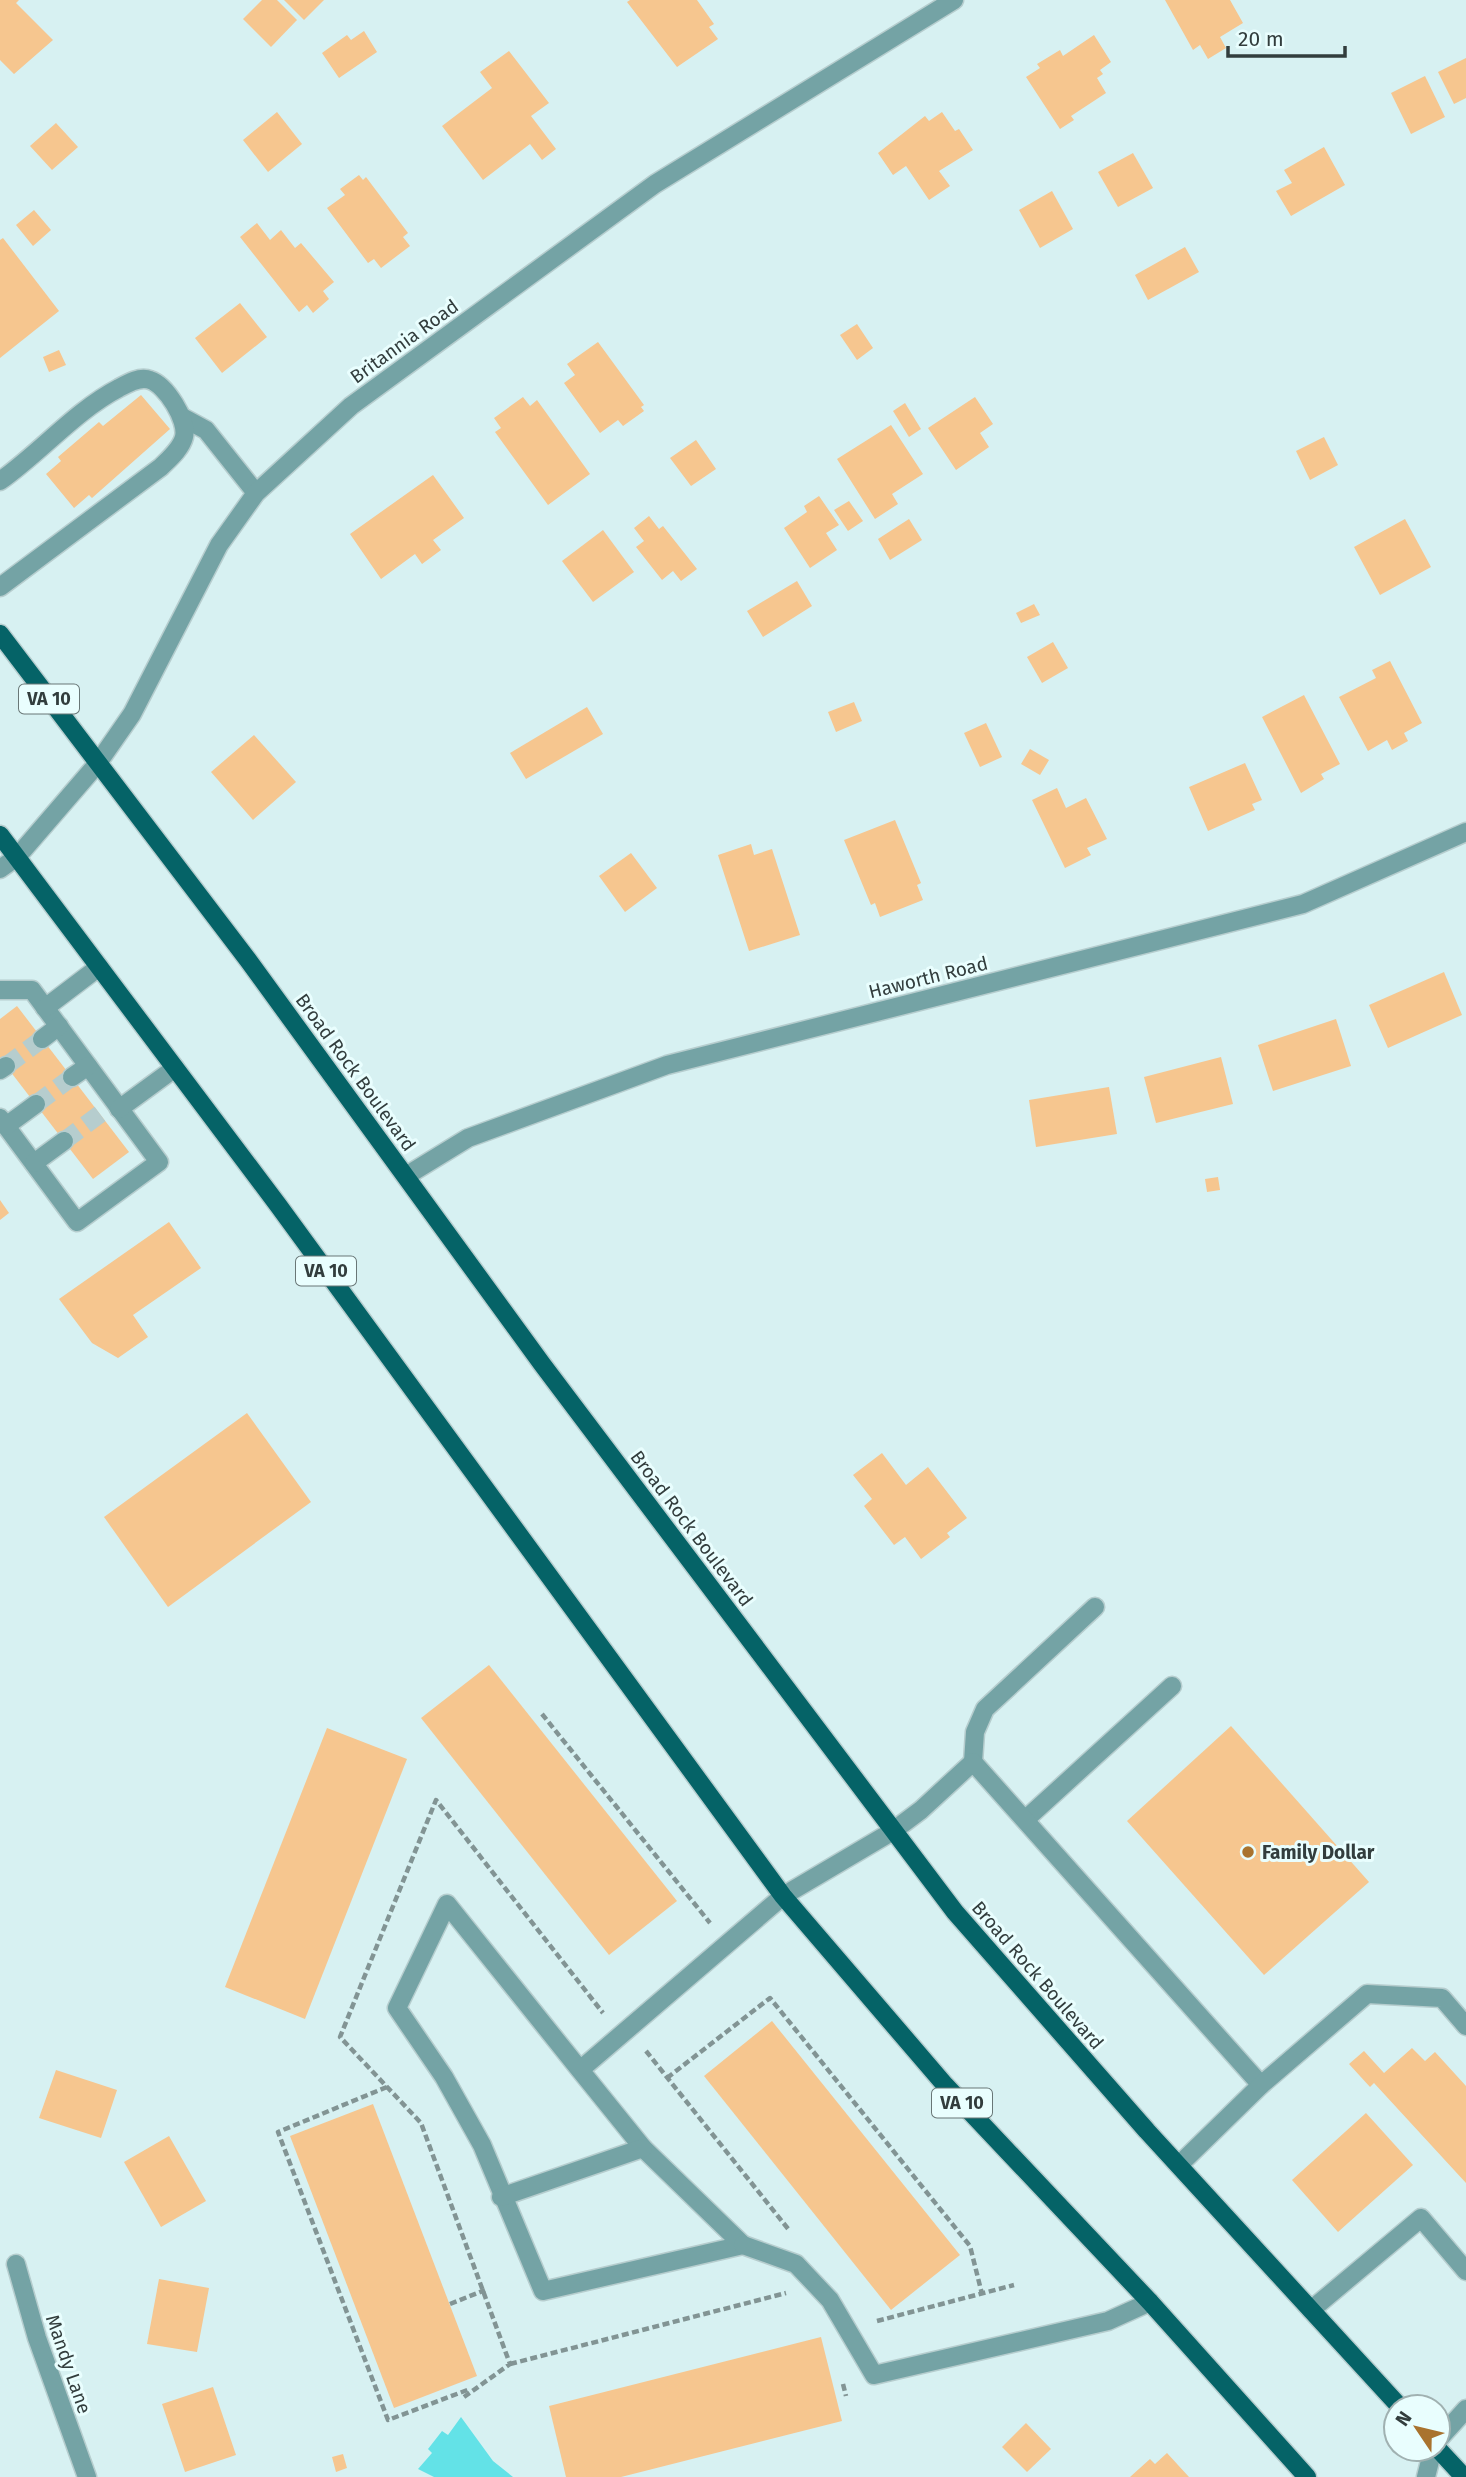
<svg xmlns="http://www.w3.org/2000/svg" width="1466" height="2477" font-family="'Fira Sans',sans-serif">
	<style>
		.water { fill: #63e2e7 }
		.building { fill: #f6c68f }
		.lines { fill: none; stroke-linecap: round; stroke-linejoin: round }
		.minor-tunnel { stroke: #b6cdce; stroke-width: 18; stroke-dasharray: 18 9; stroke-linecap: butt }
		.minor-casing { stroke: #b6cdce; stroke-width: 21 }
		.major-casing { stroke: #b6cdce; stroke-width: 21 }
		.path { stroke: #829494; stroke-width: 4.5; stroke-dasharray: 7 3.5; stroke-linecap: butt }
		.minor { stroke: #74a3a5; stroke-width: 18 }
		.major { stroke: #056367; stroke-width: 18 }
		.poi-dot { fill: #a9732e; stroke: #e9fefe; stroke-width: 2.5 }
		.labels { text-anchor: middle; stroke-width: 6; stroke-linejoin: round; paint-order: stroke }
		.shield { fill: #e9fefe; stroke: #697777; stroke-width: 2 }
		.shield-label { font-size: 18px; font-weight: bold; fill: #323d3d }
		.street-label { font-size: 19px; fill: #323d3d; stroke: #e9fefe }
		.poi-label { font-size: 19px; font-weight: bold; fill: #323d3d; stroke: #e9fefe; text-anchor: start }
	</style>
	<rect width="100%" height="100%" fill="#d7f1f2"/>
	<polygon class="water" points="461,2417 493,2461 513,2477 434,2477 418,2469 432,2453 428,2449 442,2431 448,2435"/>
	<g class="building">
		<polygon points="0,0 19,0 16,3 53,40 14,74 0,60"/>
		<polygon points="262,0 277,0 297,20 271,47 243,19"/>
		<polygon points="284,0 324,0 304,20"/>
		<polygon points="630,0 697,0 714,24 709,27 718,39 677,67 627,2"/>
		<polygon points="1165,0 1230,0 1243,23 1220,37 1226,48 1208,59 1200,45 1193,50"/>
		<polygon points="364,31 377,52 339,78 322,53 347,35 351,40"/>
		<polygon points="1094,35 1111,62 1100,70 1103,74 1097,78 1106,93 1071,116 1074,120 1060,129 1026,77 1040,68 1037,64 1060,50 1063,56"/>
		<polygon points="509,51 549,103 531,116 556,149 542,160 530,144 483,180 442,126 492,88 480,72"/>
		<polygon points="1466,58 1466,98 1454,104 1438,72"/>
		<polygon points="1425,76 1445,117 1411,134 1391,93"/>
		<polygon points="277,112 302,144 268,172 243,140"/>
		<polygon points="942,112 955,131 959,129 973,150 939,171 950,186 929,200 906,166 893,175 878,153 925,116 929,121"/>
		<polygon points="56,123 78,147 52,170 30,146"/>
		<polygon points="1324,147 1345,185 1291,216 1276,191 1292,183 1284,170"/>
		<polygon points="1133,153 1153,188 1118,207 1098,172"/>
		<polygon points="359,175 363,180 366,177 408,233 403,237 410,246 381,268 374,259 368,263 327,208 345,195 340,189"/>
		<polygon points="1052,191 1073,229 1040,248 1019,210"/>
		<polygon points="34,210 51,230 33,246 16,225"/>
		<polygon points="257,223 270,240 281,230 295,248 301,243 334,282 323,291 329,299 313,313 307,305 299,312 240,237"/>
		<polygon points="3,238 59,311 0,358 0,240"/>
		<polygon points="1185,247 1199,272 1148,300 1135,275"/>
		<polygon points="240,303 267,337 222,373 195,338"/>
		<polygon points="857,324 873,348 857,360 840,335"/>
		<polygon points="598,342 644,405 641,407 644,411 623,426 618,420 600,433 564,383 575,375 567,364"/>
		<polygon points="59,350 66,365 49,372 43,357"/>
		<polygon points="141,395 170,429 92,498 89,495 74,508 46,474 61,461 58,457 99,422 103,426"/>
		<polygon points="523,397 530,406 537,400 590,474 548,505 495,432 501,428 494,418"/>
		<polygon points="975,397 993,424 980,433 989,447 956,470 928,428"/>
		<polygon points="905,403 921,429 909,437 893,411"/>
		<polygon points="891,425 923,474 892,494 898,504 875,519 837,459"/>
		<polygon points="1324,437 1338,465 1310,480 1296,451"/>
		<polygon points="696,440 716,469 691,486 670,458"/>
		<polygon points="433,475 464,518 433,540 441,550 422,564 415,554 381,579 350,534"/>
		<polygon points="819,496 839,525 826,533 837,550 810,568 784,528 807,512 804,506"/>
		<polygon points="849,501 863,521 848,531 834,510"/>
		<polygon points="649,516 659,529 663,526 697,569 681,581 673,571 662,580 636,547 644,541 634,528"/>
		<polygon points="909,519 922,540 890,560 878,539"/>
		<polygon points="1405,519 1431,567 1380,595 1354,547"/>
		<polygon points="603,530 634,572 593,602 562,561"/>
		<polygon points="797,581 812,606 763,637 747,611"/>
		<polygon points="1034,604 1040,615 1021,623 1016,613"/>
		<polygon points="1053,642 1068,668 1042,683 1027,657"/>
		<polygon points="1390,661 1422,723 1404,733 1408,741 1392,750 1387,740 1368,751 1339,697 1376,678 1372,670"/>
		<polygon points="1304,695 1340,764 1321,774 1324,779 1301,793 1262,717"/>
		<polygon points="854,702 862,721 836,732 828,712"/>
		<polygon points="587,707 603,734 526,779 510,753"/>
		<polygon points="986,723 1002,757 980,767 964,733"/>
		<polygon points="254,735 296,782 253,820 211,772"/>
		<polygon points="1030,749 1049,760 1040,775 1021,764"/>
		<polygon points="1245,763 1262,800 1252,804 1255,810 1208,831 1189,787"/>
		<polygon points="1057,788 1066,808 1086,798 1107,839 1087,848 1091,855 1065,868 1032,800"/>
		<polygon points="895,820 921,883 917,885 923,900 880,917 875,903 871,905 844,840"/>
		<polygon points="751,844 754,855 772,849 800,935 749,951 718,855"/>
		<polygon points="631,853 657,888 625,912 599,876"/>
		<polygon points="1444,972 1462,1015 1388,1048 1369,1005"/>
		<polygon points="17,1006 129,1152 93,1179 0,1058 0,1019"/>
		<polygon points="1336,1019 1351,1066 1273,1091 1258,1045"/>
		<polygon points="1221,1057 1233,1104 1156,1123 1144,1077"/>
		<polygon points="1109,1087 1117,1134 1036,1147 1029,1100"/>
		<polygon points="1218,1177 1220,1190 1207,1192 1205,1179"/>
		<polygon points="0,1200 9,1213 0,1220"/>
		<polygon points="169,1222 201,1268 133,1315 148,1337 118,1358 92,1343 59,1299"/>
		<polygon points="247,1413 311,1502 168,1607 104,1517"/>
		<polygon points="882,1453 906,1485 928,1467 967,1518 947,1533 950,1537 921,1559 905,1537 894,1545 864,1506 872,1499 853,1475"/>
		<polygon points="489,1665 677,1901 609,1955 421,1718"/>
		<polygon points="1231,1726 1369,1882 1264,1975 1127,1821"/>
		<polygon points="327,1728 407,1759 305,2019 225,1987"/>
		<polygon points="772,2021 960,2255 891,2310 704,2076"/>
		<polygon points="1412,2048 1425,2061 1435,2052 1466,2086 1466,2183 1374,2083 1370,2087 1349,2064 1364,2051 1384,2073"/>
		<polygon points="56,2070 117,2090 101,2138 39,2118"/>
		<polygon points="373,2104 477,2376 394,2408 290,2136"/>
		<polygon points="1366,2113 1413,2165 1338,2232 1292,2180"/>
		<polygon points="169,2136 206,2201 161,2227 124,2162"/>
		<polygon points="159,2279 209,2288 197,2352 147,2344"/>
		<polygon points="821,2337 842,2421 621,2477 566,2477 549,2406"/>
		<polygon points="213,2387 236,2455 185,2472 162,2404"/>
		<polygon points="1026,2423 1051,2449 1027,2472 1002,2447"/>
		<polygon points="1167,2453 1189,2477 1130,2477 1150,2459 1155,2464"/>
		<polygon points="343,2454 347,2468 336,2472 332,2457"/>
	</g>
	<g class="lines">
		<g class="minor-tunnel">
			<polyline points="6,1066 42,1039"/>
			<polyline points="36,1104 72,1077"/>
			<polyline points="64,1141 100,1114"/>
		</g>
		<g class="minor-casing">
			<g id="minor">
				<polyline points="182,417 206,430 256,493"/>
				<path d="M 0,481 C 41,452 75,411 119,388 C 128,383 140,376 150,380 C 166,385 188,420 184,437 C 181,449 169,459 161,467 L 0,587"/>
				<polyline points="0,869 17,857 98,763 132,714 219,545 256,493 351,406 655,184 954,0"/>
				<polyline points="0,990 32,990 159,1162 77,1222 0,1118"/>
				<polyline points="45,1008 99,967"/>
				<polyline points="42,1039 59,1026"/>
				<polyline points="0,1070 6,1066"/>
				<polyline points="72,1077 88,1066"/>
				<polyline points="119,1109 175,1068"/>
				<polyline points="6,1126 36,1104"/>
				<polyline points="34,1163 64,1141"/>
				<polyline points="406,1176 468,1138 667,1065 1303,904 1466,832"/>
				<polyline points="973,1762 975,1732 985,1709 1095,1607"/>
				<polyline points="1026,1819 1172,1686"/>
				<polyline points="580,2070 643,2148 743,2245 543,2291 482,2145 444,2077 397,2008 447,1904 580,2070 783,1896 893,1831 921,1810 973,1762 1261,2085"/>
				<polyline points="1179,2165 1261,2085 1367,1994 1442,1998 1466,2026"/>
				<polyline points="501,2197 643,2148"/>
				<polyline points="743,2245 796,2264 830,2300 874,2375 1108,2321 1150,2302"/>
				<polyline points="16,2264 37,2338 87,2477"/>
				<polyline points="1311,2310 1421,2218 1466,2271"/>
				<polyline points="1438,2440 1466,2409"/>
				<polyline points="1426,2477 1433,2449"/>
			</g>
		</g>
		<g class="major-casing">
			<g id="major">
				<polyline points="0,634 248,960 542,1364 955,1912 1147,2131 1400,2407"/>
				<polyline points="0,835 278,1205 783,1896 945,2085 1150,2302 1307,2477"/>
				<polyline points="1438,2449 1464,2477"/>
			</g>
		</g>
		<g class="path">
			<polyline points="542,1714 710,1923"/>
			<polyline points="646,2051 789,2230"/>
			<polyline points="667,2078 770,1998 970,2246 982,2294"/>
			<polyline points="387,2087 278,2132 388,2420 470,2389"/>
			<polyline points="450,2304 485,2290"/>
			<polyline points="877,2321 1014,2285"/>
			<polyline points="510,2364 786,2293"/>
			<polyline points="843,2384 846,2396"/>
			<polyline points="464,2397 510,2364 421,2123 340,2037 436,1800 603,2013"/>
		</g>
		<use href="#minor" class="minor"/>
		<use href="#major" class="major"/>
	</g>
	<circle class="poi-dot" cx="1248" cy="1852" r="7"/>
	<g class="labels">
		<g class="shield">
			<rect x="19" y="684.5" width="60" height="29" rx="5"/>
			<rect x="296" y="1256.5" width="60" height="29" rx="5"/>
			<rect x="932" y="2088.5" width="60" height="29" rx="5"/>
		</g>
		<g class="shield-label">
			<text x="49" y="705">VA 10</text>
			<text x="326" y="1277">VA 10</text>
			<text x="962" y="2109">VA 10</text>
		</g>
		<g class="street-label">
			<text transform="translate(404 341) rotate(-36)" y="7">Britannia Road</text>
			<text transform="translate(928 977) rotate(-14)" y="7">Haworth Road</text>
			<text transform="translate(356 1072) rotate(54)" y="7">Broad Rock Boulevard</text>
			<text transform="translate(692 1528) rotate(53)" y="7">Broad Rock Boulevard</text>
			<text transform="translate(1038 1975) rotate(49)" y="7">Broad Rock Boulevard</text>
			<text transform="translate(69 2364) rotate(71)" y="7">Mandy Lane</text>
		</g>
		<g class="poi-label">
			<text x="1262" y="1859">Family Dollar</text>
		</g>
	</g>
	<g transform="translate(1417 2428) rotate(305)"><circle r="33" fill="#e9fefe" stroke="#a0b1b1" stroke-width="2"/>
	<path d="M0-5L12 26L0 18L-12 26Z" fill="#a9732e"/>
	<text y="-10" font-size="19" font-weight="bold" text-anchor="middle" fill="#323d3d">N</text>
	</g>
	<path d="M1228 46v10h117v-10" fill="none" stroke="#323d3d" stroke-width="3.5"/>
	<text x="1238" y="46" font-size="21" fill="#323d3d" stroke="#e9fefe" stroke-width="5" paint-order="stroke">20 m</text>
</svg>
